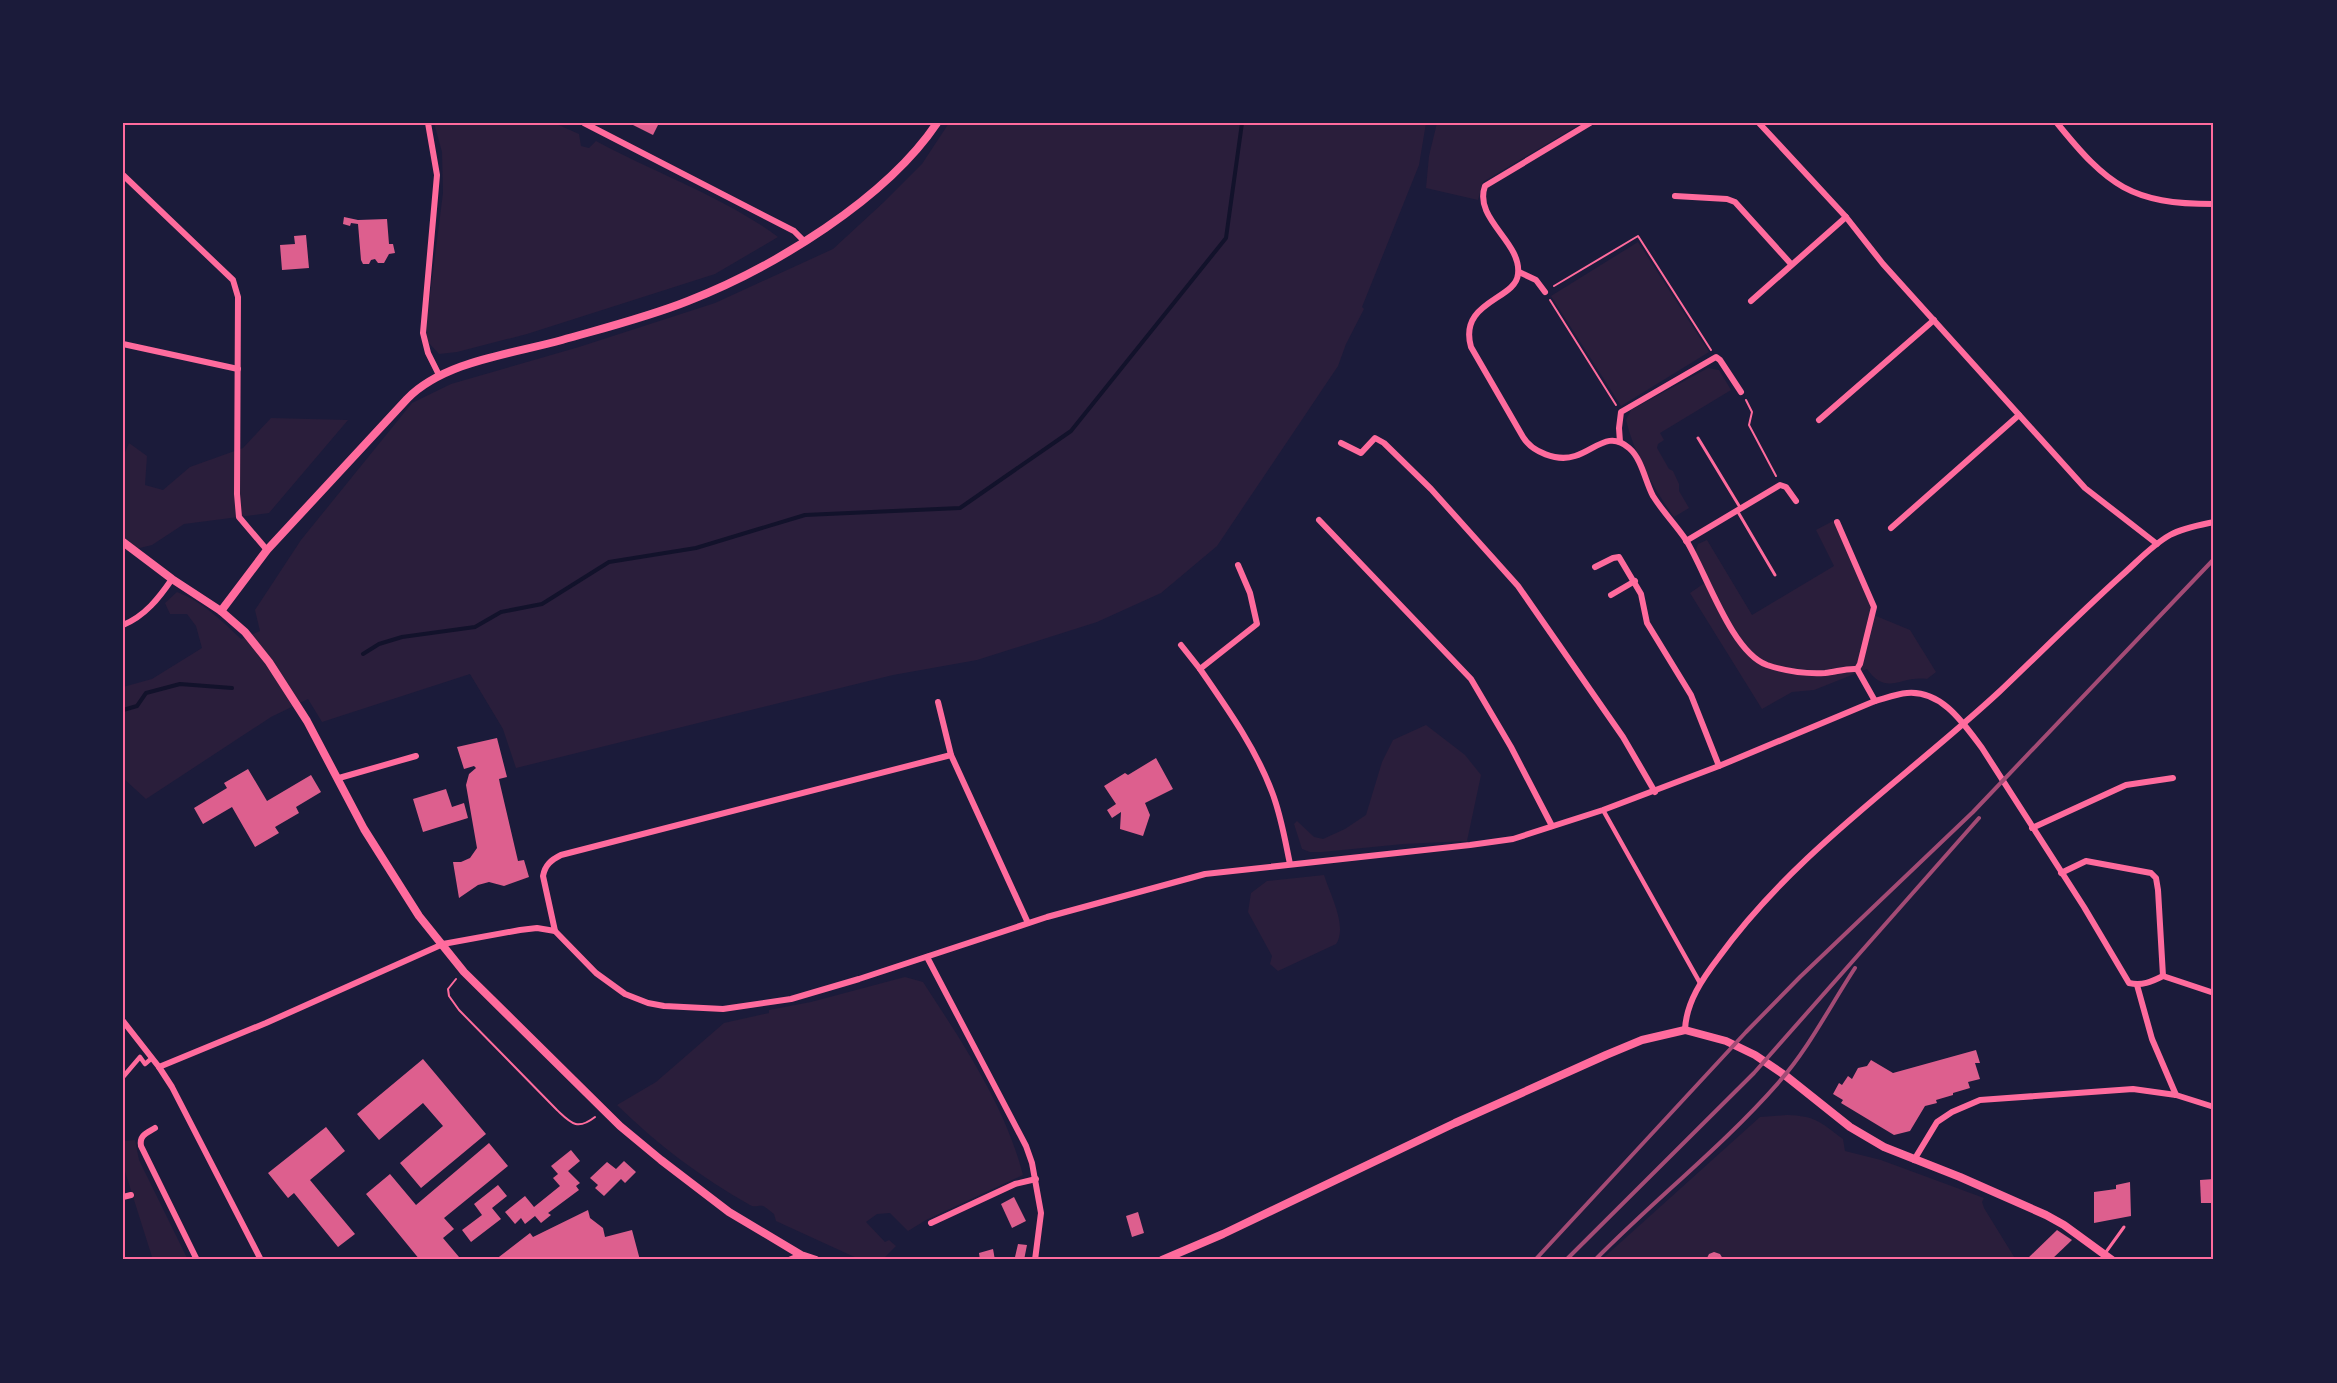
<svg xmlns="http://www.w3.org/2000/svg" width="2337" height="1383" font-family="'Fira Sans',sans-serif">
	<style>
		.green { fill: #2a1e3b }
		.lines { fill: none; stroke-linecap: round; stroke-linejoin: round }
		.stream { stroke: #12122b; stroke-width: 4 }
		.building { fill: #dd5f8e }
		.path { stroke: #ff6b9d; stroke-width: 2 }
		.service { stroke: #ff6b9d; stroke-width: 3 }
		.pedestrian { stroke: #ff6b9d; stroke-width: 4.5 }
		.minor { stroke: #ff6b9d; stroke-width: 6 }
		.tertiary { stroke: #ff6b9d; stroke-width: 8 }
		.secondary { stroke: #ff6b9d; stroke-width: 8 }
		.rail { stroke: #a44b75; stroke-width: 4 }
		.neatline { fill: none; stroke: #ff6b9d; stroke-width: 2 }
	</style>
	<rect width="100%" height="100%" fill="#1b1b3a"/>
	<g class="green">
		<path d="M 434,123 L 554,123 L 579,134 L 581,146 L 589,148 L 596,141 C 653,172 726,198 778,237 L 715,274 L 527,334 L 457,352 L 439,354 L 427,341 L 426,327 L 443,193 L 442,152 Z"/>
		<path d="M 949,123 L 1426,123 L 1419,165 L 1362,307 L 1364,309 L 1346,344 L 1338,366 L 1217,546 L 1161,593 L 1097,622 L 977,660 L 893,675 L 516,768 L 503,729 L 470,674 L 322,722 L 308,699 L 271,717 L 146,799 L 123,778 L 123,687 L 152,679 L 202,648 L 196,626 L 187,614 L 170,614 L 165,603 L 177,592 C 203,602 221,620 241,639 L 260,631 L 255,610 L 301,540 L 412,403 L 451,384 L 579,347 L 715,303 L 833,249 L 884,202 L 922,164 Z"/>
		<polygon points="1437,123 1582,123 1483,182 1478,200 1426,188 1429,156"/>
		<polygon points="1638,242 1709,352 1621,406 1551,296"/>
		<path d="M 1708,368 L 1719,370 L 1731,390 L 1660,433 L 1664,440 L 1658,444 L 1657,448 L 1669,469 L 1673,471 L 1679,484 L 1679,491 L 1689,508 L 1674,517 C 1654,489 1634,454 1626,420 L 1631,410 Z"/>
		<polygon points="271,418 348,420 269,513 184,524 152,545 123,552 123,457 129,443 147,456 145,485 163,490 190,467 243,448"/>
		<path d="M 1833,521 L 1851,557 L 1876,616 L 1910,630 L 1936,672 L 1927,679 C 1900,675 1887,697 1867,669 L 1814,690 L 1792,692 L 1762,709 L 1690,593 L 1709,580 L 1695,553 L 1698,544 L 1707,540 L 1752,615 L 1834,566 L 1816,530 Z"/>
		<polygon points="1426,725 1465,755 1481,775 1467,841 1403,844 1322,852 1310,852 1302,849 1294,824 1297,821 1314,837 1323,839 1345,829 1366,815 1382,762 1393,740"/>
		<path d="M 1324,875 C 1330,894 1348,927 1336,944 L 1278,971 L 1270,964 L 1272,956 L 1248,912 L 1251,893 L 1267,881 Z"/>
		<path d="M 905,977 L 923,982 C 962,1042 1005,1105 1023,1175 L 926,1220 L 908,1231 L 890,1213 L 877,1214 L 866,1222 L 885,1242 L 889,1240 L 896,1246 L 882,1260 L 861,1260 L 776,1221 L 774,1214 C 771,1212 766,1207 763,1206 C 758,1205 755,1208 750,1205 C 700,1177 657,1144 617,1105 L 656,1082 L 724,1023 L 769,1013 L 769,1010 L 811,1002 Z"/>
		<path d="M 1787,1115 C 1816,1116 1820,1122 1843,1139 L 1845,1151 L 1881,1160 L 1984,1198 L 1982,1202 L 1984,1208 L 2016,1260 L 1601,1260 L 1760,1117 Z"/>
		<polygon points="135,1140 139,1160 188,1260 153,1260 123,1165 123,1141"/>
	</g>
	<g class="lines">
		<g class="stream">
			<polyline points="363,654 379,644 402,637 475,627 501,612 542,604 609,562 696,548 805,515 960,508 1071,431 1226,238 1242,123"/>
			<polyline points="123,710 137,706 146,693 180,684 232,688"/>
		</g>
	</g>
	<g class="building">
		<polygon points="629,123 659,123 653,135"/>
		<polygon points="344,217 358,220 387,219 389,244 393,244 395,253 389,254 384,263 378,263 375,259 371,260 369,264 363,264 361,260 358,224 351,223 350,226 343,224"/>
		<polygon points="306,235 309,268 282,270 280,245 295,244 294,236"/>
		<polygon points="497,738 507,777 499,779 500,784 518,861 524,860 529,877 504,886 489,882 478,885 459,898 453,862 461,862 470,858 477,848 466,785 469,774 476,768 474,766 464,769 457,747"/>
		<polygon points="1156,758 1173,789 1145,803 1150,815 1143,836 1120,829 1121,812 1112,818 1107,810 1116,804 1104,786 1125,773 1128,775"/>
		<polygon points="248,769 267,801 311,775 321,792 296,807 299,813 275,827 279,833 255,847 232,807 203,824 194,808 227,788 224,783"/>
		<polygon points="446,789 452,807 464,803 468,818 423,832 413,799"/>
		<polygon points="1976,1050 1980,1063 1975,1063 1980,1079 1968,1082 1970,1088 1953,1093 1953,1095 1936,1100 1937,1103 1925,1106 1910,1131 1894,1135 1841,1103 1843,1100 1833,1094 1839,1083 1842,1085 1848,1076 1852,1079 1858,1068 1867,1066 1871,1060 1893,1073"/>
		<polygon points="423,1059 486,1134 421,1188 400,1163 443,1126 423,1103 379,1140 357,1114"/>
		<polygon points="326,1127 345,1151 310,1180 355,1234 338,1247 294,1193 288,1198 268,1173"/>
		<polygon points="489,1143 508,1166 444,1218 454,1229 443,1238 459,1257 456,1260 420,1260 366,1194 390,1174 416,1205"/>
		<polygon points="571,1150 580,1161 568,1171 580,1183 576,1186 579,1190 548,1213 551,1215 541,1223 535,1216 525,1224 521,1218 515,1224 505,1212 525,1196 534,1207 560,1186 553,1178 558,1174 551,1166"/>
		<polygon points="624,1161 636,1172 625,1183 621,1179 604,1196 595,1188 598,1185 590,1178 607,1162 616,1169"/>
		<polygon points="2214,1179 2214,1203 2201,1203 2200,1180"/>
		<polygon points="2130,1182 2131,1216 2094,1223 2094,1192 2116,1189 2116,1185"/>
		<polygon points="498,1185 507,1196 492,1208 501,1219 471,1242 462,1230 482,1215 474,1204"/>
		<polygon points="1014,1197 1026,1221 1012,1228 1001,1204"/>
		<polygon points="588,1210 590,1218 603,1228 605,1237 632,1230 640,1260 495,1260 530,1233 533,1237"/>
		<polygon points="1138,1212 1144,1233 1132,1237 1126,1216"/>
		<polygon points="2057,1230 2072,1240 2051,1260 2026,1260"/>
		<polygon points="1018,1244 1027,1245 1024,1260 1006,1260 1006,1258 1015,1257"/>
		<polygon points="993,1249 995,1260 980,1260 979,1253"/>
		<polygon points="1714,1252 1720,1254 1723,1259 1706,1260 1709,1254"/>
	</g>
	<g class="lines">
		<g class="path">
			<polyline points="1554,286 1638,236 1711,350"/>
			<polyline points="1550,300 1616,405"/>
			<polyline points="1746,400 1752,412 1749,425 1776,476"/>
			<path d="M 456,979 L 448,989 L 449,996 L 459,1010 L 557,1110 C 571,1123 577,1131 595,1117"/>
		</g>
		<g class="service">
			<polyline points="1698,438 1741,509"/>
			<polyline points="1738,512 1775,575"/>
			<polyline points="2106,1252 2124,1227"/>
		</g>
		<g class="pedestrian">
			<polyline points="1603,810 1700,983"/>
			<polyline points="123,1077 140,1057 145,1064 152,1058"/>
		</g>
		<g class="minor">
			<polyline points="428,123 437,175 423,333 428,353 439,375"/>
			<polyline points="584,123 794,231 804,241"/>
			<path d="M 1590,123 L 1485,186 C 1473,219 1522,242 1518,274 C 1516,300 1458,301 1471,347 L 1523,437 C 1532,452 1557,462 1575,456 C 1595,450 1609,430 1629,448 C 1642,459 1645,481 1653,496 C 1663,512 1676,525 1686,540 C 1706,572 1731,652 1767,665 C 1785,671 1806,674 1825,673 C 1836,672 1846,668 1857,669 L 1875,701"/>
			<polyline points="1759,123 1846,217 1883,264 2085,488 2157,544"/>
			<path d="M 2057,123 C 2108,186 2131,204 2214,204"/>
			<polyline points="123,175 233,280 238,297 237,494 239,517 267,550"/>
			<polyline points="1675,196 1727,199 1735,202 1791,264"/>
			<polyline points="1519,272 1536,280 1545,292"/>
			<polyline points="1751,301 1846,217"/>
			<polyline points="123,344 238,369"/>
			<polyline points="1819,420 1934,320"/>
			<polyline points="1620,442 1619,428 1621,412 1716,357 1720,360 1741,392"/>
			<polyline points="1341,443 1361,453 1375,438 1384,443 1431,489 1518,586 1623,737 1655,792"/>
			<polyline points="1319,520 1471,679 1511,747 1552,826"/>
			<polyline points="1837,522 1874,607 1860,664 1857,669"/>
			<polyline points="1891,528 2019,415"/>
			<polyline points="1686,541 1780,485 1786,487 1796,501"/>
			<path d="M 1238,565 L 1250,593 L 1257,624 L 1200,669 C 1227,708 1255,747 1272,792 C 1281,815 1285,840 1290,864"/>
			<polyline points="1595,567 1613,558 1619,557 1641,594 1647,623 1691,695 1719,766"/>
			<polyline points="1611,595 1635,581"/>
			<path d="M 123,625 C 145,616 159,598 172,579"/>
			<polyline points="1181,645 1200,669"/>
			<polyline points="938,702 951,755 1028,923"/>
			<polyline points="339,778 416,756"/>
			<polyline points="2032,828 2126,785 2173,778"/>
			<polyline points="2061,873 2086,861 2151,873 2156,878 2158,890 2163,976"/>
			<path d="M 555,931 L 543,876 C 545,865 551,860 561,855 L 951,755"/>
			<polyline points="927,957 1026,1146 1032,1163 1041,1213 1035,1260"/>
			<polyline points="2137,985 2152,1039 2176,1095"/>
			<polyline points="123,1021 159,1067 172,1087 261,1260"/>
			<path d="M 1685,1030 C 1686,1002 1703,978 1719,957 C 1795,852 1905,779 1999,692 C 2040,653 2080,613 2121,576 C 2137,562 2152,545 2170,535 C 2183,528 2200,525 2214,522"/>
			<path d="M 159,1067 L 266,1023 L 443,944 L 520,930 L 537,928 L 555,931 L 596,973 L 625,994 L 648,1003 L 664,1006 L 723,1009 L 791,999 L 859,979 L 1047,917 L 1205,874 L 1470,845 L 1513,839 L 1603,810 L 1719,766 L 1875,701 C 1886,698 1896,694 1907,693 C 1942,690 1964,724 1982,748 L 2084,907 L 2129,983 C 2142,986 2151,982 2163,976 L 2214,993"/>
			<path d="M 155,1128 C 147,1133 139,1135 141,1146 L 197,1260"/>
			<polyline points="1914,1160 1937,1122 1952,1112 1980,1100 2133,1089 2176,1095 2214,1107"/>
			<polyline points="123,1197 131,1195"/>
			<polyline points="931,1223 1015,1184 1036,1179"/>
			<polyline points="789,1260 801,1255"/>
		</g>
		<path class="tertiary" d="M 221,611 L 267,550 L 407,399 C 444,361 512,354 562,340 C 604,328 648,317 688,301 C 773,268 886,199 937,123"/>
		<g class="secondary">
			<polyline points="123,542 172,579 221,611 245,632 269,662 307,721 364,829 400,886 419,916 464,972 620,1126 661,1160 729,1212 801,1255 816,1260"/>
			<polyline points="1162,1260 1223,1234 1455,1123 1606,1055 1642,1040 1685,1030 1726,1041 1755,1055 1786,1076 1850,1127 1884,1147 1960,1177 2046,1215 2064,1225 2112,1260"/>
		</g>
		<g class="rail">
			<polyline points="1535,1260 1746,1032 1800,977 1973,812 2214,559"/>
			<polyline points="1566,1260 1754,1073 1979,818"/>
			<path d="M 1595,1260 C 1655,1199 1723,1146 1779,1082 C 1809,1048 1830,1006 1855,968"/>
		</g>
	</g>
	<rect width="2337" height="1383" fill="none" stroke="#1b1b3a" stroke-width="249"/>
	<rect x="124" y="124" width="2088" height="1134" class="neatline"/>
</svg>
